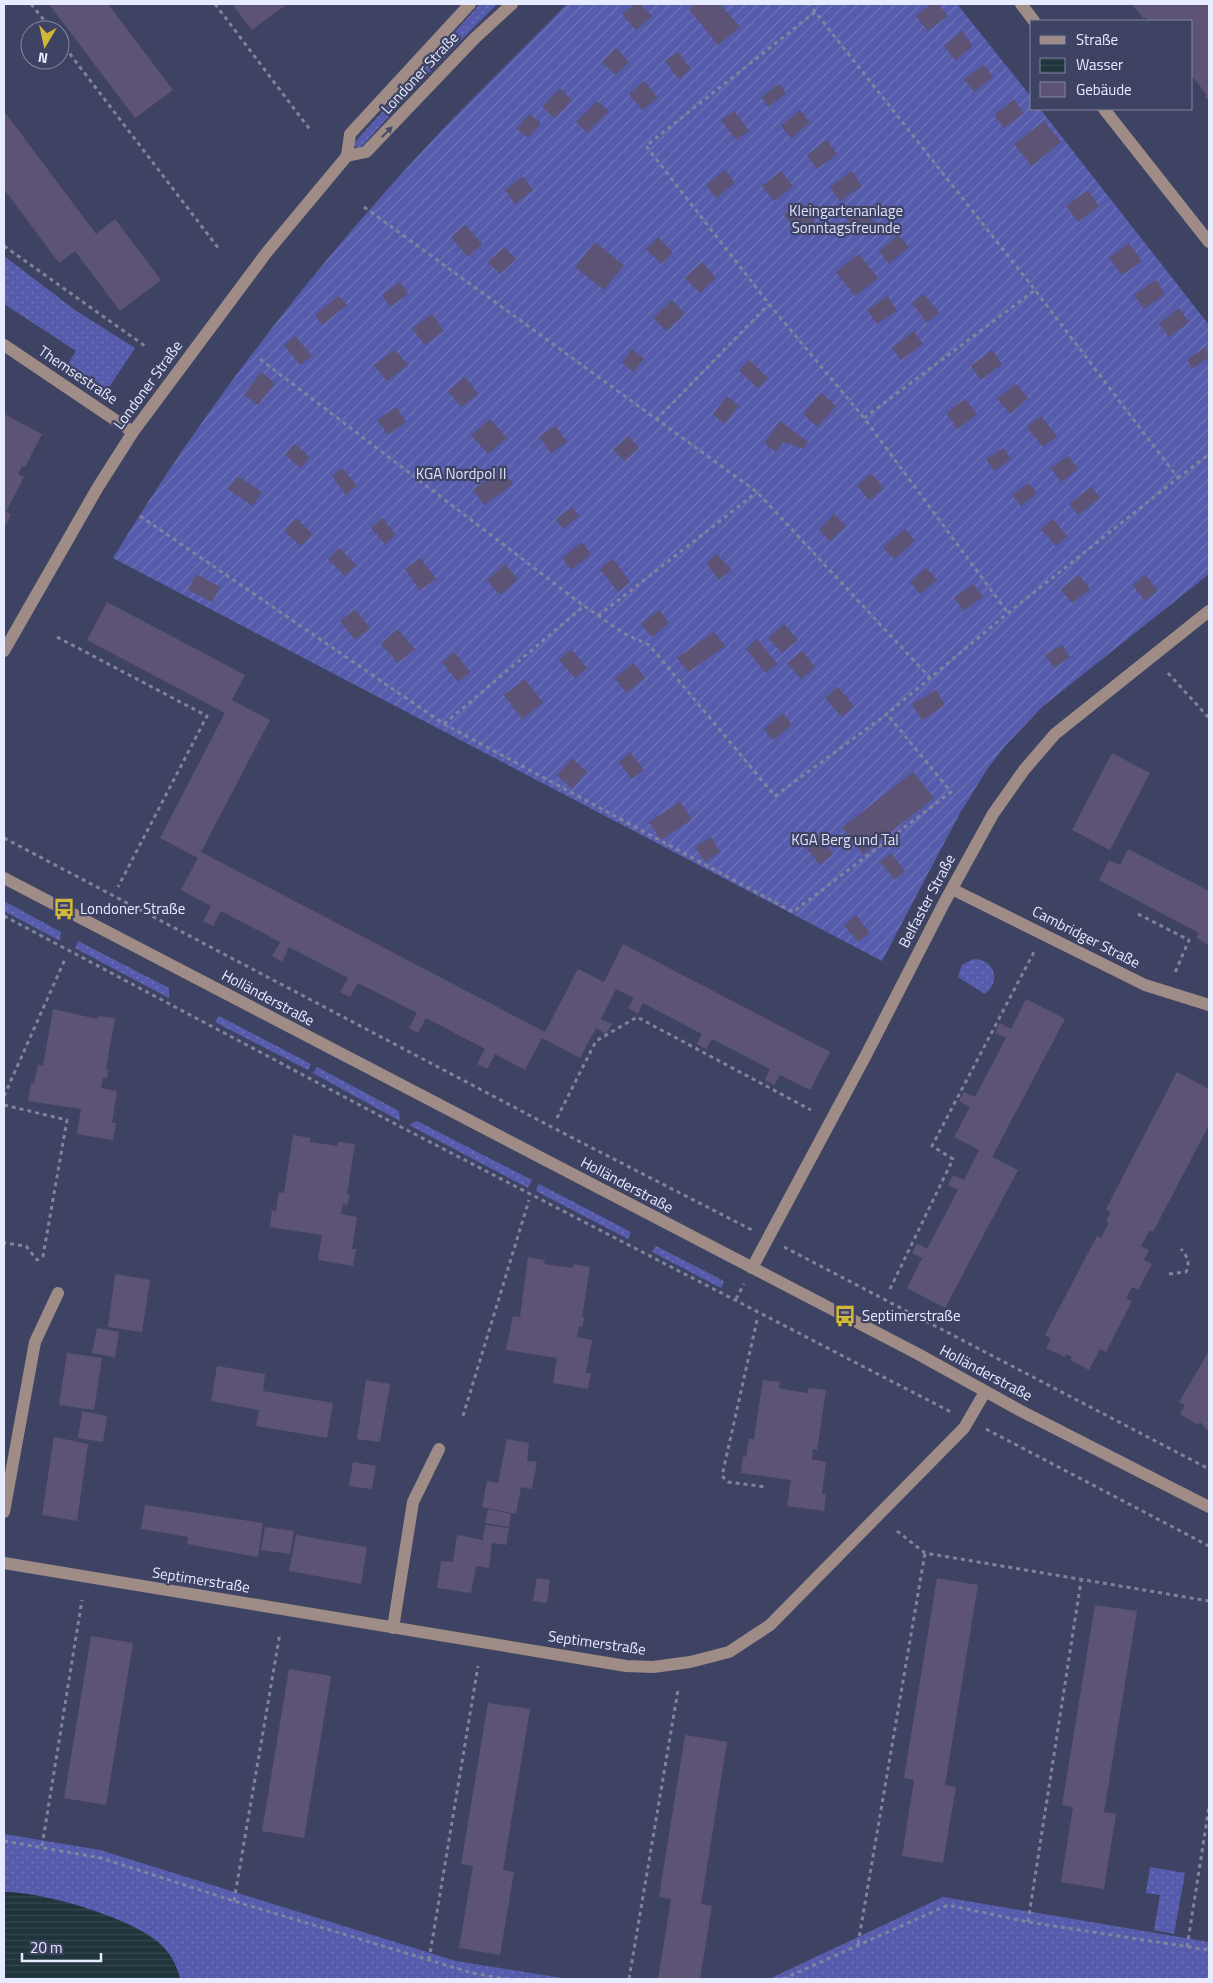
<svg xmlns="http://www.w3.org/2000/svg" width="1213" height="1983" font-family="'Titillium Web',sans-serif">
	<style>
		.grass { fill: url(#grass-dots) }
		.garden { fill: url(#garden-furrows) }
		.water { fill: url(#water-rules) }
		.building { fill: #5d5374 }
		.lines { fill: none; stroke-linecap: round; stroke-linejoin: round }
		.path { stroke: #7f839e; stroke-width: 3; stroke-dasharray: 4 4; stroke-linecap: butt }
		.minor { stroke: #9f8c86; stroke-width: 12 }
		.oneway { fill: #494a66 }
		.labels { text-anchor: middle; stroke-width: 4.5; stroke-linejoin: round; paint-order: stroke }
		.street-label { font-size: 15px; fill: #e7ebff; stroke: #3f4363 }
		.park-label { font-size: 15px; fill: #dce1fb; stroke: #3f4363 }
		.poi-label { font-size: 15px; fill: #e7ebff; stroke: #3f4363; text-anchor: start }
	</style>
	<defs>
		<pattern id="grass-dots" width="8" height="8" patternUnits="userSpaceOnUse" patternTransform="scale(1.25)"><rect width="8" height="8" fill="#565cab"/><path d="M2 2h.1M6 6h.1" fill="none" stroke="#6e74b8" stroke-width="1.8" stroke-linecap="round"/></pattern>
		<pattern id="garden-furrows" width="10" height="10" patternUnits="userSpaceOnUse" patternTransform="scale(1.25)"><rect width="10" height="10" fill="#565cab"/><path d="M-1 1l2-2M0 10L10 0M9 11l2-2" fill="none" stroke="#6e74b8"/></pattern>
		<pattern id="water-rules" width="6" height="5" patternUnits="userSpaceOnUse" patternTransform="scale(1.25)"><rect width="6" height="5" fill="#1f343b"/><path d="M0 2.5h6" fill="none" stroke="#35484f"/></pattern>
	</defs>
	<rect width="100%" height="100%" fill="#3f4363"/>
	<g class="grass">
		<polygon points="480,4 497,4 426,76 362,146 359,148 354,146 354,143"/>
		<polygon points="4,256 75,310 135,348 104,395 65,369 76,351 4,304"/>
		<polygon points="4,901 61,932 60,941 4,911"/>
		<polygon points="78,941 169,988 169,998 75,948"/>
		<path d="M 973,959 C 994,959 1002,980 985,994 L 958,977 L 962,965 Z"/>
		<polygon points="219,1016 311,1064 308,1070 215,1022"/>
		<polygon points="317,1067 399,1111 400,1121 313,1073"/>
		<polygon points="417,1121 532,1180 528,1188 409,1125"/>
		<polygon points="539,1184 631,1232 628,1239 536,1191"/>
		<polygon points="656,1246 724,1281 721,1288 652,1252"/>
		<path d="M 4,1834 L 100,1850 L 456,1961 L 568,1979 L 180,1979 C 176,1965 171,1953 159,1943 C 131,1918 42,1893 4,1892 Z"/>
		<polygon points="1150,1867 1185,1873 1174,1934 1154,1930 1160,1895 1146,1893"/>
		<polygon points="943,1897 1209,1942 1209,1979 769,1979"/>
	</g>
	<path class="garden" d="M 567,4 L 957,4 L 1032,98 L 1032,109 L 1040,109 L 1209,325 L 1209,574 L 1042,707 L 1006,745 L 988,768 L 960,813 L 882,961 L 113,558 C 206,405 319,260 442,130 C 483,87 526,46 567,4 Z"/>
	<path class="water" d="M 4,1892 C 44,1892 129,1917 159,1943 C 170,1953 177,1965 180,1979 L 4,1979 Z"/>
	<g class="building">
		<polygon points="49,4 108,4 173,90 135,118"/>
		<polygon points="232,4 287,4 252,30"/>
		<polygon points="634,4 641,4 652,16 636,30 622,14"/>
		<polygon points="695,4 720,4 740,27 718,45 689,9"/>
		<polygon points="931,4 938,4 948,16 928,31 916,16"/>
		<polygon points="1132,4 1209,4 1209,102 1205,96 1207,95 1192,76 1192,21 1149,21 1145,17 1143,18"/>
		<polygon points="962,31 973,46 955,60 944,46"/>
		<polygon points="616,48 629,62 615,75 602,62"/>
		<polygon points="678,52 691,69 679,79 665,61"/>
		<polygon points="984,65 993,77 974,92 964,79"/>
		<polygon points="644,81 658,98 642,110 629,94"/>
		<polygon points="779,84 786,93 768,107 761,97"/>
		<polygon points="560,88 572,100 555,118 542,107"/>
		<polygon points="1014,99 1024,113 1004,128 994,115"/>
		<polygon points="597,101 609,111 587,133 576,122"/>
		<polygon points="800,110 810,123 791,138 781,126"/>
		<polygon points="4,111 96,234 115,219 161,280 120,311 75,251 59,263 4,189"/>
		<polygon points="734,111 749,131 736,140 721,120"/>
		<polygon points="529,114 541,123 528,138 517,129"/>
		<polygon points="1044,121 1061,142 1032,166 1014,144"/>
		<polygon points="827,140 837,154 817,169 807,155"/>
		<polygon points="725,170 735,183 716,198 706,185"/>
		<polygon points="781,171 793,186 774,201 762,186"/>
		<polygon points="852,171 862,186 840,201 830,187"/>
		<polygon points="523,176 533,190 515,204 505,190"/>
		<polygon points="1088,190 1099,206 1078,222 1066,206"/>
		<polygon points="799,203 815,222 800,234 784,215"/>
		<polygon points="861,207 876,224 861,236 847,219"/>
		<polygon points="465,225 482,244 468,257 451,237"/>
		<polygon points="898,235 909,247 889,264 879,251"/>
		<polygon points="658,237 673,253 661,264 646,249"/>
		<polygon points="595,242 624,265 604,290 575,267"/>
		<polygon points="1129,243 1142,261 1122,275 1109,258"/>
		<polygon points="504,247 516,259 500,274 488,262"/>
		<polygon points="859,254 878,278 855,296 836,272"/>
		<polygon points="702,262 716,278 700,293 685,278"/>
		<polygon points="1156,280 1165,294 1144,309 1134,295"/>
		<polygon points="400,282 408,294 390,307 382,295"/>
		<polygon points="924,294 939,313 927,323 912,303"/>
		<polygon points="339,296 347,305 322,325 315,315"/>
		<polygon points="888,296 897,311 877,324 867,310"/>
		<polygon points="672,300 685,314 666,331 653,318"/>
		<polygon points="1179,308 1189,322 1169,337 1159,324"/>
		<polygon points="432,314 444,331 425,345 412,328"/>
		<polygon points="914,331 923,344 901,360 892,348"/>
		<polygon points="295,336 312,356 300,365 284,345"/>
		<polygon points="1205,347 1209,357 1193,369 1187,360"/>
		<polygon points="632,349 644,358 634,372 622,363"/>
		<polygon points="395,350 408,365 387,381 374,365"/>
		<polygon points="992,350 1002,364 981,380 971,366"/>
		<polygon points="749,360 768,378 758,388 739,371"/>
		<polygon points="261,372 275,383 258,405 244,395"/>
		<polygon points="465,377 478,394 461,407 448,391"/>
		<polygon points="1016,384 1028,398 1010,414 997,398"/>
		<polygon points="821,393 836,406 818,427 803,414"/>
		<polygon points="727,396 739,406 724,424 713,414"/>
		<polygon points="965,399 977,414 958,429 946,413"/>
		<polygon points="396,407 406,422 388,435 377,420"/>
		<polygon points="4,414 42,434 25,467 22,466 18,474 24,477 6,512 11,514 4,528"/>
		<polygon points="1041,416 1057,436 1043,447 1027,427"/>
		<polygon points="490,419 507,438 488,454 471,435"/>
		<polygon points="780,421 808,442 803,449 783,442 776,452 764,443"/>
		<polygon points="555,426 567,442 551,453 539,437"/>
		<polygon points="628,436 639,448 624,461 613,450"/>
		<polygon points="294,444 310,457 301,468 285,455"/>
		<polygon points="1003,448 1011,459 994,471 986,459"/>
		<polygon points="1068,456 1078,469 1061,482 1051,468"/>
		<polygon points="342,468 357,486 346,495 332,476"/>
		<polygon points="502,469 513,484 484,505 473,490"/>
		<polygon points="871,473 884,488 869,500 857,486"/>
		<polygon points="238,476 262,492 253,506 228,489"/>
		<polygon points="1029,483 1037,493 1021,506 1012,495"/>
		<polygon points="1091,487 1100,498 1078,515 1069,504"/>
		<polygon points="572,507 579,516 563,529 556,519"/>
		<polygon points="834,514 846,526 830,541 819,530"/>
		<polygon points="296,518 313,534 301,546 284,531"/>
		<polygon points="382,518 396,535 385,544 371,528"/>
		<polygon points="1053,519 1067,536 1056,546 1041,529"/>
		<polygon points="905,529 915,541 894,559 883,547"/>
		<polygon points="582,542 591,554 571,570 562,558"/>
		<polygon points="339,548 356,565 345,576 328,559"/>
		<polygon points="717,554 731,570 719,580 706,563"/>
		<polygon points="420,558 436,579 420,590 405,569"/>
		<polygon points="613,559 630,582 618,592 600,569"/>
		<polygon points="505,564 518,579 500,595 487,580"/>
		<polygon points="926,568 937,580 920,594 910,582"/>
		<polygon points="196,574 220,587 212,602 188,590"/>
		<polygon points="1079,575 1090,589 1072,603 1061,589"/>
		<polygon points="1146,575 1158,591 1145,601 1133,585"/>
		<polygon points="973,584 983,596 964,611 954,598"/>
		<polygon points="107,602 245,675 232,700 270,720 201,852 545,1032 578,969 604,982 623,944 830,1052 810,1090 780,1075 774,1085 765,1080 770,1069 712,1039 706,1049 697,1044 702,1034 643,1003 638,1014 628,1008 634,998 616,989 601,1019 612,1024 606,1034 596,1028 580,1058 542,1038 525,1070 495,1054 487,1069 477,1064 485,1049 426,1018 418,1033 409,1028 417,1013 358,983 350,997 340,992 348,978 289,947 282,962 272,956 280,942 221,911 213,926 203,921 211,906 181,890 198,858 160,838 225,713 87,640"/>
		<polygon points="355,609 370,628 355,640 340,621"/>
		<polygon points="659,610 669,623 652,637 641,624"/>
		<polygon points="784,624 798,640 782,653 768,638"/>
		<polygon points="397,629 415,649 398,663 381,644"/>
		<polygon points="714,632 725,646 688,672 677,658"/>
		<polygon points="757,639 777,664 766,673 746,649"/>
		<polygon points="1062,645 1070,657 1054,668 1045,655"/>
		<polygon points="571,649 587,668 575,678 559,660"/>
		<polygon points="802,651 815,667 801,679 787,663"/>
		<polygon points="454,652 470,672 458,682 442,662"/>
		<polygon points="634,663 645,678 626,693 615,678"/>
		<polygon points="525,679 543,703 522,719 504,695"/>
		<polygon points="838,687 854,706 842,717 825,698"/>
		<polygon points="936,690 945,705 922,720 912,704"/>
		<polygon points="783,713 792,725 773,740 764,729"/>
		<polygon points="630,752 644,770 632,779 619,762"/>
		<polygon points="1112,753 1150,773 1110,850 1072,830"/>
		<polygon points="572,758 587,772 572,789 557,775"/>
		<polygon points="913,772 934,798 863,854 842,828"/>
		<polygon points="680,802 692,819 661,840 649,822"/>
		<polygon points="815,831 833,854 820,865 801,841"/>
		<polygon points="711,837 720,852 705,862 695,847"/>
		<polygon points="1128,849 1209,891 1209,945 1196,938 1199,933 1099,880 1109,860 1120,865"/>
		<polygon points="891,853 905,871 895,880 880,862"/>
		<polygon points="856,915 870,933 858,942 844,925"/>
		<polygon points="1026,999 1065,1019 992,1157 1018,1170 945,1308 907,1288 922,1258 912,1253 917,1243 927,1249 958,1190 948,1185 953,1175 964,1180 979,1150 954,1137 970,1107 959,1101 964,1092 975,1097 1006,1038 995,1033 1000,1023 1011,1029"/>
		<polygon points="53,1009 97,1019 98,1016 115,1018 106,1069 108,1070 107,1078 103,1078 101,1088 117,1091 112,1123 116,1123 113,1140 77,1134 81,1109 28,1101 31,1083 34,1084 38,1065 43,1066"/>
		<polygon points="1177,1072 1209,1089 1209,1125 1153,1232 1150,1230 1141,1246 1149,1250 1144,1260 1152,1264 1138,1290 1132,1287 1126,1298 1132,1301 1106,1352 1100,1349 1089,1370 1070,1360 1072,1357 1066,1354 1065,1357 1046,1348 1051,1339 1045,1335 1097,1236 1101,1238 1109,1223 1106,1222 1111,1212 1106,1209"/>
		<polygon points="293,1135 311,1138 310,1142 337,1146 338,1142 355,1144 347,1194 350,1195 347,1205 343,1204 341,1214 357,1217 352,1249 356,1249 353,1266 318,1260 322,1235 270,1227 272,1210 276,1211 279,1192 284,1193"/>
		<polygon points="528,1257 545,1260 544,1264 573,1268 573,1264 590,1267 582,1317 585,1317 582,1327 579,1326 577,1337 592,1340 586,1373 591,1373 588,1389 553,1383 557,1358 506,1350 513,1316 520,1317"/>
		<polygon points="115,1274 150,1280 142,1332 108,1327"/>
		<polygon points="97,1328 119,1332 115,1357 92,1353"/>
		<polygon points="1209,1351 1209,1432 1200,1422 1198,1425 1180,1414 1185,1405 1179,1402"/>
		<polygon points="67,1353 102,1358 94,1410 59,1405"/>
		<polygon points="217,1366 265,1374 263,1391 333,1403 327,1438 256,1426 259,1410 211,1401"/>
		<polygon points="366,1380 390,1384 380,1442 357,1439"/>
		<polygon points="763,1380 780,1382 779,1388 794,1391 808,1393 808,1389 810,1388 826,1390 817,1450 813,1449 812,1459 826,1462 822,1494 826,1495 824,1511 787,1506 791,1480 741,1473 743,1456 746,1457 749,1439 754,1439"/>
		<polygon points="82,1411 107,1416 103,1442 78,1438"/>
		<polygon points="54,1437 88,1444 77,1521 42,1515"/>
		<polygon points="507,1439 529,1443 527,1461 537,1462 532,1489 521,1487 516,1514 482,1507 487,1481 498,1483"/>
		<polygon points="353,1462 376,1466 372,1489 349,1486"/>
		<polygon points="145,1505 263,1523 258,1557 187,1544 188,1537 141,1529"/>
		<polygon points="488,1509 511,1514 509,1527 485,1523"/>
		<polygon points="485,1525 509,1528 506,1545 492,1543 489,1568 476,1566 471,1593 437,1588 441,1561 453,1562 457,1535 483,1540"/>
		<polygon points="265,1527 294,1531 290,1554 261,1550"/>
		<polygon points="296,1535 367,1547 361,1584 289,1571"/>
		<polygon points="537,1578 550,1580 547,1603 533,1601"/>
		<polygon points="937,1578 978,1585 945,1785 956,1787 943,1863 902,1856 914,1780 904,1778"/>
		<polygon points="1095,1605 1137,1611 1104,1812 1116,1814 1104,1889 1061,1882 1073,1807 1062,1805"/>
		<polygon points="91,1636 133,1643 106,1805 64,1798"/>
		<polygon points="289,1669 331,1676 304,1838 262,1831"/>
		<polygon points="488,1703 530,1709 503,1870 514,1872 500,1955 459,1948 473,1866 461,1864"/>
		<polygon points="685,1735 727,1742 701,1904 712,1906 700,1979 658,1979 671,1899 659,1897"/>
	</g>
	<g class="lines">
		<g class="path">
			<polyline points="31,4 52,30"/>
			<polyline points="215,4 311,131"/>
			<polyline points="815,12 646,146 769,304 864,418 1008,613"/>
			<polyline points="60,41 219,249"/>
			<polyline points="364,207 757,492 931,679"/>
			<polyline points="4,246 145,346"/>
			<polyline points="260,359 584,606 625,634 649,645 775,796 887,714 1008,613 1178,478 1035,290 809,4"/>
			<polyline points="864,418 1035,290"/>
			<polyline points="656,420 769,304"/>
			<polyline points="1178,478 1209,454"/>
			<polyline points="140,516 444,724 793,912 951,792 887,714"/>
			<polyline points="598,616 757,492"/>
			<polyline points="57,637 207,716 118,887"/>
			<polyline points="1168,673 1209,718"/>
			<polyline points="444,724 584,606"/>
			<polyline points="4,838 565,1134 752,1230"/>
			<polyline points="1138,914 1189,940 1174,975"/>
			<polyline points="4,916 401,1127 951,1412"/>
			<polyline points="4,1096 66,957"/>
			<polyline points="4,1105 67,1120 43,1256 37,1260 26,1246 4,1243"/>
			<polyline points="557,1118 596,1041 637,1017 811,1110"/>
			<polyline points="784,1247 1209,1469"/>
			<path d="M 1169,1274 L 1186,1272 C 1190,1263 1188,1257 1181,1249"/>
			<polyline points="890,1289 953,1159 932,1146 1034,952"/>
			<polyline points="736,1299 744,1284"/>
			<polyline points="757,1320 722,1476 728,1482 766,1487"/>
			<polyline points="463,1416 529,1200"/>
			<polyline points="986,1429 1209,1546"/>
			<polyline points="897,1531 925,1553 1209,1601"/>
			<polyline points="4,1841 101,1858 234,1901 472,1973 506,1979"/>
			<polyline points="42,1846 82,1600"/>
			<polyline points="234,1901 280,1633"/>
			<polyline points="1028,1922 1081,1581"/>
			<polyline points="858,1944 925,1553"/>
			<polyline points="1187,1947 1209,1807"/>
			<polyline points="429,1960 478,1666"/>
			<polyline points="629,1979 678,1690"/>
			<polyline points="783,1979 948,1905 1028,1922 1209,1950"/>
		</g>
		<g class="minor">
			<polyline points="1021,4 1034,21"/>
			<polyline points="1104,109 1209,242"/>
			<polyline points="347,156 366,152 475,38 512,4"/>
			<polyline points="4,345 133,432"/>
			<polyline points="4,651 98,487 133,432 267,252 347,156 350,134 470,4"/>
			<polyline points="4,878 918,1354 1021,1411 1209,1507"/>
			<polyline points="952,889 1145,985 1209,1005"/>
			<polyline points="752,1268 865,1057 944,903 993,814 1024,770 1055,734 1209,611"/>
			<polyline points="4,1512 35,1342 58,1293"/>
			<polyline points="4,1563 626,1666 653,1667 690,1662 729,1652 770,1625 964,1428 985,1392"/>
			<polyline points="393,1628 413,1502 439,1449"/>
		</g>
	</g>
	<defs><path id="oneway-solid" d="M-6-.8H1V-3.2L6.5 0L1 3.2V.8H-6Z" transform="scale(1.25)"/></defs>
	<use class="oneway" href="#oneway-solid" transform="translate(387 132) rotate(-45)"/>
	<defs>
		<g id="bus-bare" transform="scale(1.725)"><path d="M-5-6H5V4H4V6H2V4H-2V6H-4V4H-5ZM-3.5-4V0h7V-4ZM-3.5 1.2v1.5H-2V1.2ZM2 1.2v1.5H3.5V1.2Z" fill="#d0b736" stroke="#3f4363" stroke-width="2.5" paint-order="stroke"/></g>
	</defs>
	<g fill-rule="evenodd">
		<use href="#bus-bare" x="64" y="909"/>
		<use href="#bus-bare" x="845" y="1316"/>
	</g>
	<g class="labels">
		<g class="street-label">
			<text transform="translate(420 73) rotate(-47)" y="5">Londoner Straße</text>
			<text transform="translate(78 375) rotate(34)" y="5">Themsestraße</text>
			<text transform="translate(148 385) rotate(-54)" y="5">Londoner Straße</text>
			<text transform="translate(927 901) rotate(-62)" y="5">Belfaster Straße</text>
			<text transform="translate(1086 937) rotate(27)" y="5">Cambridger Straße</text>
			<text transform="translate(268 998) rotate(28)" y="5">Holländerstraße</text>
			<text transform="translate(627 1185) rotate(28)" y="5">Holländerstraße</text>
			<text transform="translate(986 1373) rotate(28)" y="5">Holländerstraße</text>
			<text transform="translate(201 1580) rotate(9)" y="5">Septimerstraße</text>
			<text transform="translate(597 1643) rotate(8)" y="5">Septimerstraße</text>
		</g>
		<g class="park-label">
			<text x="846" y="216">Kleingartenanlage<tspan x="846" dy="17">Sonntagsfreunde</tspan></text>
			<text x="461" y="479">KGA Nordpol II</text>
			<text x="845" y="845">KGA Berg und Tal</text>
		</g>
		<g class="poi-label">
			<text x="80" y="914">Londoner Straße</text>
			<text x="862" y="1321">Septimerstraße</text>
		</g>
	</g>
	<rect width="1213" height="1983" fill="none" stroke="#e7ebff" stroke-width="10"/>
	<rect x="1030" y="20" width="162" height="90" fill="#3f4363" stroke="#8286a1"/>
	<rect x="1040" y="36" width="25" height="8" fill="#9f8c86" stroke="#8286a1"/>
	<text x="1076" y="45" font-size="15" fill="#e7ebff">Straße</text>
	<rect x="1040" y="58" width="25" height="15" fill="url(#water-rules)" stroke="#8286a1"/>
	<text x="1076" y="70" font-size="15" fill="#e7ebff">Wasser</text>
	<rect x="1040" y="82" width="25" height="15" fill="#5d5374" stroke="#8286a1"/>
	<text x="1076" y="95" font-size="15" fill="#e7ebff">Gebäude</text>
	<g transform="translate(45 45) rotate(189)"><circle r="24" fill="#3f4363" stroke="#8286a1"/>
	<path d="M0-4L9 19L0 12L-9 19Z" fill="#d0b736"/>
	<text y="-8" font-size="14" font-weight="bold" text-anchor="middle" fill="#e7ebff">N</text>
	</g>
	<path d="M22 1953v8h79v-8" fill="none" stroke="#e7ebff" stroke-width="2.5"/>
	<text x="30" y="1953" font-size="15" fill="#e7ebff" stroke="#3f4363" stroke-width="4" paint-order="stroke">20 m</text>
</svg>
